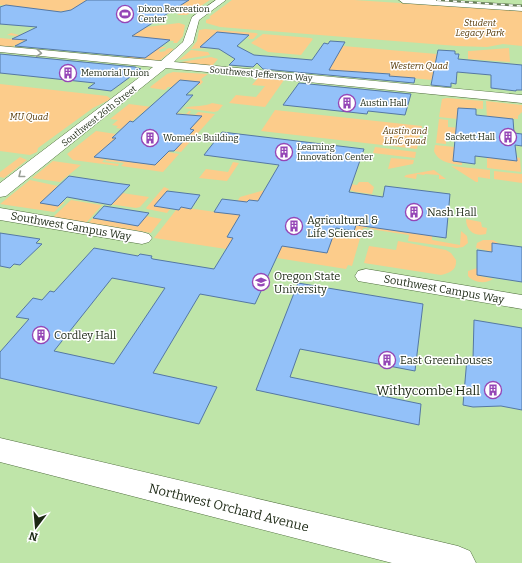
<svg xmlns="http://www.w3.org/2000/svg" width="522" height="563" font-family="Bitter,serif">
	<style>
		.built { fill: #bfe5a9 }
		.green { fill: #fccc8b }
		.building { fill: #93c1f9; stroke: #5578a4; fill-rule: evenodd }
		.lines { fill: none; stroke-linecap: round; stroke-linejoin: round }
		.minor-casing { stroke: #506e3e; stroke-width: 1 }
		.minor { fill: #fff; fill-rule: evenodd }
		.rail-casing { stroke: #687e5b; stroke-width: 2 }
		.rail { stroke: #fff; stroke-width: 1.5; stroke-dasharray: 4; stroke-linecap: butt }
		.oneway { stroke: #989e95 }
		.labels { text-anchor: middle; stroke-width: 3; stroke-linejoin: round; paint-order: stroke }
		.far-poi-label { font-size: 9px; fill: #1b2713; stroke: #fff; text-anchor: start }
		.far-park-label { font-size: 9px; font-style: italic; fill: #553703; stroke: #fff }
		.far-street-label { font-size: 9px; fill: #1b2713; stroke: #fff }
		.poi-label { font-size: 11px; fill: #1b2713; stroke: #fff; text-anchor: start }
		.street-label { font-size: 11px; fill: #1b2713; stroke: #fff }
		.near-poi-label { font-size: 13px; fill: #1b2713; stroke: #fff; text-anchor: end }
		.near-street-label { font-size: 13px; fill: #1b2713; stroke: #fff }
	</style>
	<rect width="100%" height="100%" fill="#cff1bb"/>
	<rect class="built" x="0" y="0" width="522" height="563"/>
	<g class="green">
		<polygon points="0,0 87,0 74,10 58,12 0,5"/>
		<polygon points="189,0 210,0 187,15 177,15 185,11 170,12"/>
		<polygon points="232,0 354,0 522,11 522,46 503,44 487,47 457,46 220,27 206,23 206,20 211,18 209,17"/>
		<polygon points="179,23 185,25 183,36 177,43 173,43 174,41 120,36 147,27"/>
		<polygon points="205,29 256,33 258,34 253,39 248,39 250,36 248,35 217,32 213,44 204,43 200,47 206,48 191,49 197,41 199,30"/>
		<polygon points="32,30 13,39 26,40 12,47 0,46 0,38 11,39 17,36 7,35 11,33 19,35"/>
		<polygon points="263,34 311,38 313,39 301,55 268,52 251,43"/>
		<polygon points="343,46 437,54 432,80 389,76 390,74 369,72 368,74 328,70"/>
		<polygon points="160,47 167,47 159,50 160,52 166,51 165,50 169,48 174,49 159,61 126,58 131,55"/>
		<polygon points="509,48 510,62 468,59 468,51 470,51"/>
		<polygon points="191,50 208,52 210,55 179,60"/>
		<polygon points="211,57 218,59 212,66 184,64 181,62"/>
		<polygon points="173,72 208,74 201,79 203,82 200,85 197,85 199,82 180,80 172,87 168,87 165,90 151,88 150,87 167,74"/>
		<polygon points="258,78 284,80 265,107 229,103 236,95 256,97 265,86 252,85"/>
		<polygon points="0,84 107,96 111,99 93,108 38,148 37,152 30,155 0,151"/>
		<polygon points="447,98 483,101 483,109 458,108 457,119 439,117 442,99"/>
		<polygon points="486,101 522,105 522,112 518,116 518,119 494,117 487,119"/>
		<path d="M 212,103 L 223,105 L 218,111 L 214,112 L 184,108 C 194,105 205,107 212,103 Z"/>
		<polygon points="129,104 160,108 156,111 146,110 122,129 116,128 118,126 112,125 118,120 110,119"/>
		<polygon points="275,110 422,126 417,149 261,131"/>
		<polygon points="189,111 191,111 189,114 195,115 198,112 215,114 181,152 174,151 194,130 190,129 201,117 163,112 186,114"/>
		<polygon points="439,119 448,120 448,127 474,129 472,139 446,137 446,144 436,143"/>
		<polygon points="96,131 116,134 112,137 116,138 94,157 105,159 102,162 119,164 118,166 73,160 67,154"/>
		<path d="M 435,145 L 455,147 L 453,161 L 462,162 L 462,165 C 451,164 438,162 434,151 Z"/>
		<polygon points="375,147 416,152 415,158 373,153"/>
		<polygon points="168,152 179,154 163,172 121,166 124,163 105,161 107,159 155,165"/>
		<polygon points="487,153 495,154 495,159 517,161 516,157 520,158 521,172 487,168"/>
		<polygon points="20,157 27,160 4,178 0,177 0,172"/>
		<polygon points="391,158 414,160 413,164 388,169"/>
		<polygon points="53,161 81,165 60,182 32,178"/>
		<polygon points="233,162 239,163 227,181 199,178 206,169 228,172"/>
		<polygon points="451,166 490,170 490,179 478,177 478,182 476,182"/>
		<polygon points="434,170 446,179 439,179 439,175 425,174 424,175 417,174 416,179 404,177 406,175"/>
		<polygon points="494,171 522,174 522,183 494,179"/>
		<polygon points="313,179 357,185 359,182 368,182 374,187 372,194 356,192"/>
		<polygon points="30,180 58,186 40,203 58,206 63,202 65,202 54,212 0,204"/>
		<polygon points="164,187 169,189 157,203 170,209 167,213 147,209 146,208"/>
		<polygon points="265,190 267,202 249,200 241,213 239,220 237,220 227,236 237,238 226,249 154,238 176,210 179,210 181,207 229,214 240,197"/>
		<polygon points="122,193 149,197 140,207 136,208 109,204"/>
		<polygon points="365,194 372,195 368,209 369,220 367,228 363,228 352,266 348,265 346,269 277,258 279,253 275,252 278,245 327,253 333,236 351,239"/>
		<polygon points="71,200 101,205 103,204 86,223 55,218 54,216"/>
		<polygon points="146,216 162,219 151,233 88,223 93,218 138,226"/>
		<polygon points="373,219 432,235 432,240 460,245 461,231 467,236 468,243 463,247 457,248 408,241 409,235 370,229"/>
		<path d="M 466,219 L 481,222 L 482,227 L 487,228 L 486,234 C 475,237 466,231 466,219 Z"/>
		<polygon points="483,240 493,240 500,244 492,243 492,252 476,248 477,243"/>
		<path d="M 398,241 L 446,250 L 451,253 L 456,260 C 457,270 450,273 441,275 L 364,263 L 369,246 L 396,250 Z"/>
		<path d="M 477,268 L 477,275 L 493,279 C 486,284 474,283 468,276 L 468,271 Z"/>
	</g>
	<g class="building">
		<polygon points="87,0 189,0 132,36 170,40 145,58 15,46 27,40 12,39 37,27 0,24 0,7 6,5 61,12 71,10"/>
		<polygon points="217,32 249,35 237,46 254,55 312,60 324,43 328,44 330,41 345,42 329,70 390,74 389,76 415,78 414,83 263,69 257,63 253,67 229,65 235,59 219,49 200,47"/>
		<polygon points="438,50 455,51 455,54 459,54 458,59 522,65 522,90 516,90 516,91 491,88 491,75 457,72 456,84 451,83 451,87 431,85"/>
		<polygon points="0,54 135,67 141,69 111,91 88,88 95,83 0,73"/>
		<polygon points="180,80 200,82 186,95 193,95 176,114 202,116 190,129 194,130 174,151 169,151 155,165 94,157 116,138 112,138 130,121 133,122"/>
		<polygon points="299,83 411,94 405,115 368,111 367,114 283,105"/>
		<polygon points="458,108 476,109 476,115 513,119 514,133 522,134 522,146 515,145 517,161 475,156 475,164 453,161"/>
		<path d="M 222,132 L 364,149 L 349,192 L 383,197 L 385,186 L 450,194 L 446,238 L 356,225 L 354,231 L 336,228 L 327,253 L 282,246 L 255,304 L 200,294 L 153,373 L 217,387 L 199,424 L 0,378 L 0,352 L 29,319 L 16,317 L 33,298 L 42,300 L 50,291 L 54,292 L 94,248 L 138,256 L 140,254 L 152,256 L 151,258 L 153,259 L 214,269 L 233,238 L 227,237 L 240,215 L 214,212 L 222,199 L 247,202 L 249,200 L 258,201 L 279,165 L 204,155 ZM 112,278 L 165,288 L 114,364 L 54,351 Z"/>
		<polygon points="69,176 115,183 130,185 111,205 67,197 58,206 40,203"/>
		<polygon points="167,191 200,195 191,209 181,207 179,210 154,206"/>
		<polygon points="104,206 149,213 138,226 93,218"/>
		<polygon points="0,233 40,239 36,243 42,244 20,265 14,264 10,268 0,266"/>
		<polygon points="492,243 522,247 522,282 477,275 477,250 492,252"/>
		<polygon points="298,283 423,304 415,371 300,349 290,377 421,404 419,425 256,390"/>
		<polygon points="474,320 522,328 522,410 501,406 473,407 463,405 467,358 473,359"/>
	</g>
	<g class="lines">
		<g class="minor-casing">
			<g id="minor">
				<polygon points="216,0 226,0 199,20 193,43 174,62 522,95 522,103 166,68 6,196 0,197 0,183 153,67 0,52 0,46 161,61 183,42 192,17"/>
				<polygon points="399,0 442,0 522,5 522,11 403,3"/>
				<polygon points="0,208 142,232 149,234 152,238 149,242 142,244 0,220"/>
				<polygon points="366,269 522,295 522,309 358,281 355,276 358,271"/>
				<polygon points="0,438 458,546 470,551 476,563 392,563 0,462"/>
			</g>
		</g>
		<use href="#minor" class="minor"/>
		<g class="rail-casing">
			<polyline id="rail" points="437,0 522,6"/>
		</g>
		<use href="#rail" class="rail"/>
	</g>
	<defs><path id="oneway-chevron" d="M-2-3.5L2.5 0L-2 3.5" fill="none" stroke-width="1.6" stroke-linecap="round" stroke-linejoin="round"/></defs>
	<g class="oneway">
		<use href="#oneway-chevron" transform="translate(39 53) rotate(6)"/>
		<use href="#oneway-chevron" transform="translate(21 175) rotate(142)"/>
	</g>
	<defs>
		<g id="stadium-ring" transform="scale(0.9)"><circle r="9.5" fill="#fff" stroke="#9546b6" stroke-width="1.5"/><path d="M0-5a6.5 5 0 1 0 0 10a6.5 5 0 1 0 0-10ZM-3.5-1.8h7v3.6h-7Z" fill="#9546b6"/></g>
		<g id="building-ring" transform="scale(0.9)"><circle r="9.5" fill="#fff" stroke="#9546b6" stroke-width="1.5"/><path d="M-4-6H4V6H1V3H-1V6H-4ZM-2.5-4.3h1.7v1.8h-1.7ZM.8-4.3h1.7v1.8H.8ZM-2.5-1h1.7V.8h-1.7ZM.8-1h1.7V.8H.8Z" fill="#9546b6"/></g>
		<g id="university-ring" transform="scale(0.9)"><circle r="9.5" fill="#fff" stroke="#9546b6" stroke-width="1.5"/><path d="M0-5L7-2L0 1L-7-2ZM-4 1L0 2.5L4 1V4Q0 6-4 4Z" fill="#9546b6"/></g>
	</defs>
	<g fill-rule="evenodd">
		<use href="#stadium-ring" x="125" y="14"/>
		<use href="#building-ring" x="68" y="73"/>
		<use href="#building-ring" x="347" y="103"/>
		<use href="#building-ring" x="508" y="137"/>
		<use href="#building-ring" x="150" y="138"/>
		<use href="#building-ring" x="284" y="152"/>
		<use href="#building-ring" x="414" y="212"/>
		<use href="#building-ring" x="294" y="226"/>
		<use href="#university-ring" x="261" y="282"/>
		<use href="#building-ring" x="41" y="335"/>
		<use href="#building-ring" x="387" y="360"/>
		<use href="#building-ring" x="493" y="390"/>
	</g>
	<g class="labels">
		<g class="far-poi-label">
			<text x="138" y="12">Dixon Recreation<tspan x="138" dy="10">Center</tspan></text>
			<text x="81" y="76">Memorial Union</text>
			<text x="360" y="106">Austin Hall</text>
			<text x="495" y="140" text-anchor="end">Sackett Hall</text>
			<text x="163" y="141">Women's Building</text>
			<text x="297" y="150">Learning<tspan x="297" dy="10">Innovation Center</tspan></text>
		</g>
		<g class="far-park-label">
			<text x="480" y="26">Student<tspan x="480" dy="10">Legacy Park</tspan></text>
			<text x="419" y="69">Western Quad</text>
			<text x="29" y="120">MU Quad</text>
			<text x="405" y="134">Austin and<tspan x="405" dy="10">LInC quad</tspan></text>
		</g>
		<g class="far-street-label">
			<text transform="translate(261 74) rotate(5)" y="3">Southwest Jefferson Way</text>
			<text transform="translate(99 116) rotate(-38)" y="3">Southwest 26th Street</text>
		</g>
		<g class="poi-label">
			<text x="427" y="216">Nash Hall</text>
			<text x="307" y="224">Agricultural &amp;<tspan x="307" dy="13">Life Sciences</tspan></text>
			<text x="274" y="280">Oregon State<tspan x="274" dy="13">University</tspan></text>
			<text x="54" y="339">Cordley Hall</text>
			<text x="400" y="364">East Greenhouses</text>
		</g>
		<g class="street-label">
			<text transform="translate(71 226) rotate(10)" y="4">Southwest Campus Way</text>
			<text transform="translate(444 289) rotate(10)" y="4">Southwest Campus Way</text>
		</g>
		<g class="near-poi-label">
			<text x="480" y="395">Withycombe Hall</text>
		</g>
		<g class="near-street-label">
			<text transform="translate(229 507) rotate(14)" y="5">Northwest Orchard Avenue</text>
		</g>
	</g>
	<g transform="translate(36 527) rotate(196)" stroke="#ffffff" stroke-width="3" paint-order="stroke">
	<path d="M0-3L7 15L0 10L-7 15Z" fill="#1b2713"/>
	<text y="-6" font-size="11" font-weight="bold" text-anchor="middle" fill="#1b2713">N</text>
	</g>
</svg>
